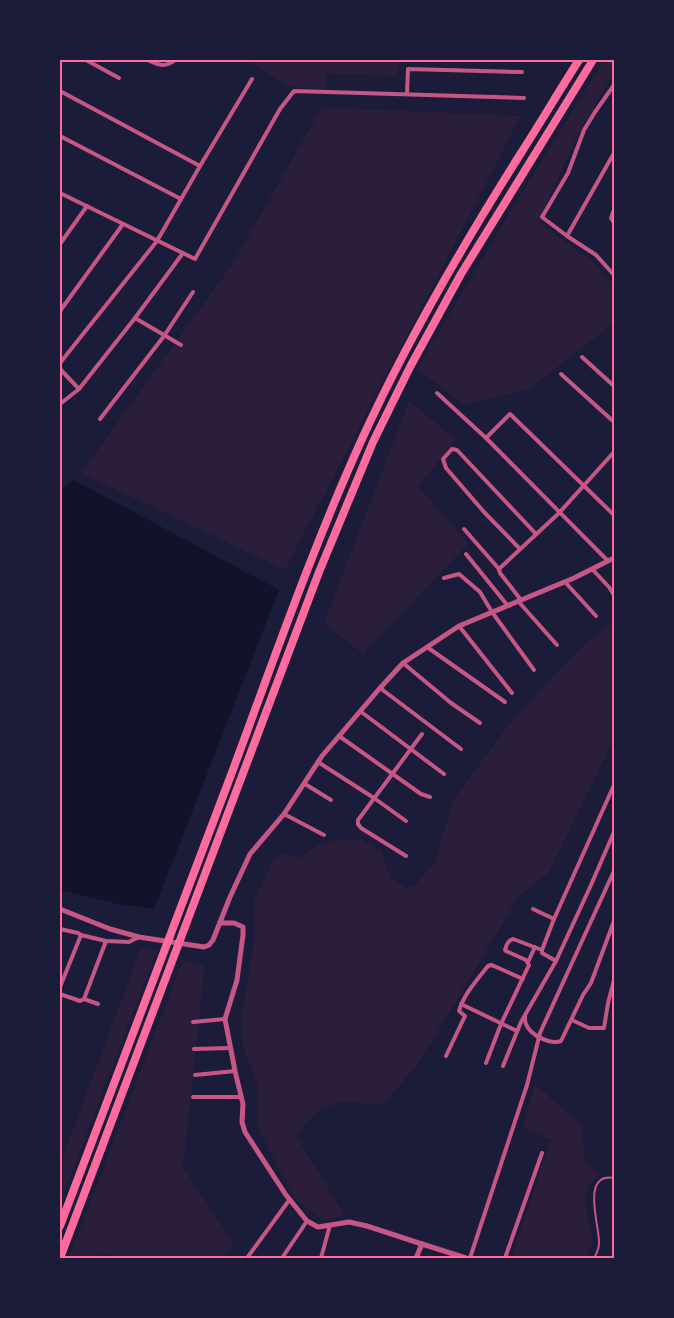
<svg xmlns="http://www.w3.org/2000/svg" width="674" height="1318" font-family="Bitter,serif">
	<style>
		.green { fill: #2a1e3b }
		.water { fill: #12122b }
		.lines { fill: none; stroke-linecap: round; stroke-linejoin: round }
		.service { stroke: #c65784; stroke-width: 2 }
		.minor { stroke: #c65784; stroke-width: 4 }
		.tertiary { stroke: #c65784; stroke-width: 5 }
		.motorway { stroke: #ff6b9d; stroke-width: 8 }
		.neatline { fill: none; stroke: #ff6b9d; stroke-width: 2 }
	</style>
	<rect width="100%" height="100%" fill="#1b1b3a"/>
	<g class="green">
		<polygon points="246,60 400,60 397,76 326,74 326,89 290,87"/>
		<polygon points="604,60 611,60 614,63 614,73 577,137 538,222 590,259 614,286 614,323 528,390 464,405 417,369 513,207"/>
		<polygon points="322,107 521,116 285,570 81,473 233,263"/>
		<polygon points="409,401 456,440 418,486 468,544 363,654 324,623"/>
		<polygon points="614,621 614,739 549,872 519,896 434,1038 417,1065 383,1105 340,1102 319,1111 308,1121 296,1136 345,1215 324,1221 293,1197 257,1125 257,1082 243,1047 241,1016 255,938 254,902 272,861 284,853 299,858 317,845 338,839 361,840 381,850 390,878 406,888 415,885 435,861 453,800 516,715 587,642"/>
		<polygon points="141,948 157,950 60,1204 60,1164"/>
		<polygon points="183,960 205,966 183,1167 234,1244 222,1258 114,1258 112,1255 100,1254 98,1258 69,1258"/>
		<path d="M 535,1084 L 582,1126 L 585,1161 L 600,1175 C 565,1200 607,1230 586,1258 L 511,1258 L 551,1140 L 523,1128 Z"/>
	</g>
	<polygon class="water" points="74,480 279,590 154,909 113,903 60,890 60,491"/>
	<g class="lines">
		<path class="service" d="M 594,1258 C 597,1253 599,1248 599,1243 C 600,1227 580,1172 614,1178"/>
		<g class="minor">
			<polyline points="86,60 119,78"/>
			<path d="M 148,60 C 159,65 165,68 175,60"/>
			<polyline points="614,85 595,112 584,130 568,173 542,217 567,236 596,255 614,275"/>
			<polyline points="60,91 200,166"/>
			<polyline points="407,94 408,69 522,72"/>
			<polyline points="60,136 181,199"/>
			<polyline points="60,193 195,259 280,109 294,91 524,98"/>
			<polyline points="614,210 611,218 614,223"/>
			<polyline points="567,236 614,153"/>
			<polyline points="60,244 87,206"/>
			<polyline points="60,311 123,224"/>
			<polyline points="135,318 181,345"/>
			<polyline points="582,357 614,386"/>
			<polyline points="60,363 157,241 200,166 252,79"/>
			<polyline points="60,369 79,389"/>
			<polyline points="561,374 614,422"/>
			<polyline points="437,393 486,438 608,561"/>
			<polyline points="60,404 79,389 135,318 183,253"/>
			<polyline points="100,419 164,336 193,292"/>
			<polyline points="486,438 510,414 614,515"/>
			<polyline points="464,529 499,569 500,573 521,600"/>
			<polyline points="520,549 484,512 446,468 443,459 452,449 457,450 536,534"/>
			<polyline points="466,554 508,606"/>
			<polyline points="499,569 559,513 614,452"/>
			<polyline points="592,569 609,587 614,595"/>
			<polyline points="444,578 459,574 480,592 492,612 534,670"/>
			<polyline points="565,582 596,616"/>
			<polyline points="518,601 557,645"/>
			<polyline points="459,626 512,693"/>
			<polyline points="427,647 505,702"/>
			<polyline points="403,663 451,703 480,723"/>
			<polyline points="380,688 461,749"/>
			<polyline points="360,711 444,774"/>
			<polyline points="339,736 421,794 430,797"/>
			<polyline points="318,762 374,798 406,821"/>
			<polyline points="305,784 331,800"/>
			<polyline points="284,814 324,835"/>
			<polyline points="406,856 361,828 358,824 358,820 422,734"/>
			<polyline points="533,909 554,919"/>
			<polyline points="60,929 78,933 81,935 60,987"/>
			<polyline points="81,935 106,941 129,942 139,937"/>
			<polyline points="556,961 542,953 542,950 554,919 614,785"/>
			<polyline points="528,962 535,947"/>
			<polyline points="60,994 80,1001 84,999 106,941"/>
			<polyline points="84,999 98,1004"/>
			<polyline points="461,1004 517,1031"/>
			<path d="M 525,1016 C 525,1019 525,1022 526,1024 C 530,1035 550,1045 561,1041 L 583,995 L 591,983 L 614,921"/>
			<polyline points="572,1020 589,1028 604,1028 608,1003 614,980"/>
			<polyline points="193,1022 225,1019"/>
			<polyline points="194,1049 231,1048"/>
			<path d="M 446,1056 L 465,1016 L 459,1011 C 464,994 477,980 488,966 L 491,965 L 494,966 L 523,979"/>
			<path d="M 486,1063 L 501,1024 L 529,965 L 526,960 L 506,951 L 505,950 C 506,945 509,940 513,939 L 542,950"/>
			<polyline points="503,1066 521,1022 556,961 591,885 614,832"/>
			<polyline points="195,1075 235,1071"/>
			<polyline points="193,1097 241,1097"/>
			<polyline points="247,1258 290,1199"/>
			<polyline points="282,1258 307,1221"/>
			<polyline points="321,1258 330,1225"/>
			<polyline points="470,1258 527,1085 540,1033 614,871"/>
			<polyline points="505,1258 542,1153"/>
		</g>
		<g class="tertiary">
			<polyline points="60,909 110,929 139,937 204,947 209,945 213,940 230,897 250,854 284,814 322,756 380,688 403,663 459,626 574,578 614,558"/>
			<polyline points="220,923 234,923 243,927 243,935 237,980 225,1019 235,1071 243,1104 242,1122 245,1132 286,1195 307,1221 318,1227 349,1222 367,1226 422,1244"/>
			<polyline points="416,1258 422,1244 466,1258"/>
		</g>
		<g class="motorway">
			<path d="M 60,1226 C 117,1076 174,925 231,775 C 273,662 312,549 362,439 C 407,340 463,245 521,153 C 541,122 559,91 579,60"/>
			<polyline points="60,1258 319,572 373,442 410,367 461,274 593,60"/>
		</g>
	</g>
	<rect width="674" height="1318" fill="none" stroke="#1b1b3a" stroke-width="122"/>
	<rect x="61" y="61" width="552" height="1196" class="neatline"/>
</svg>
